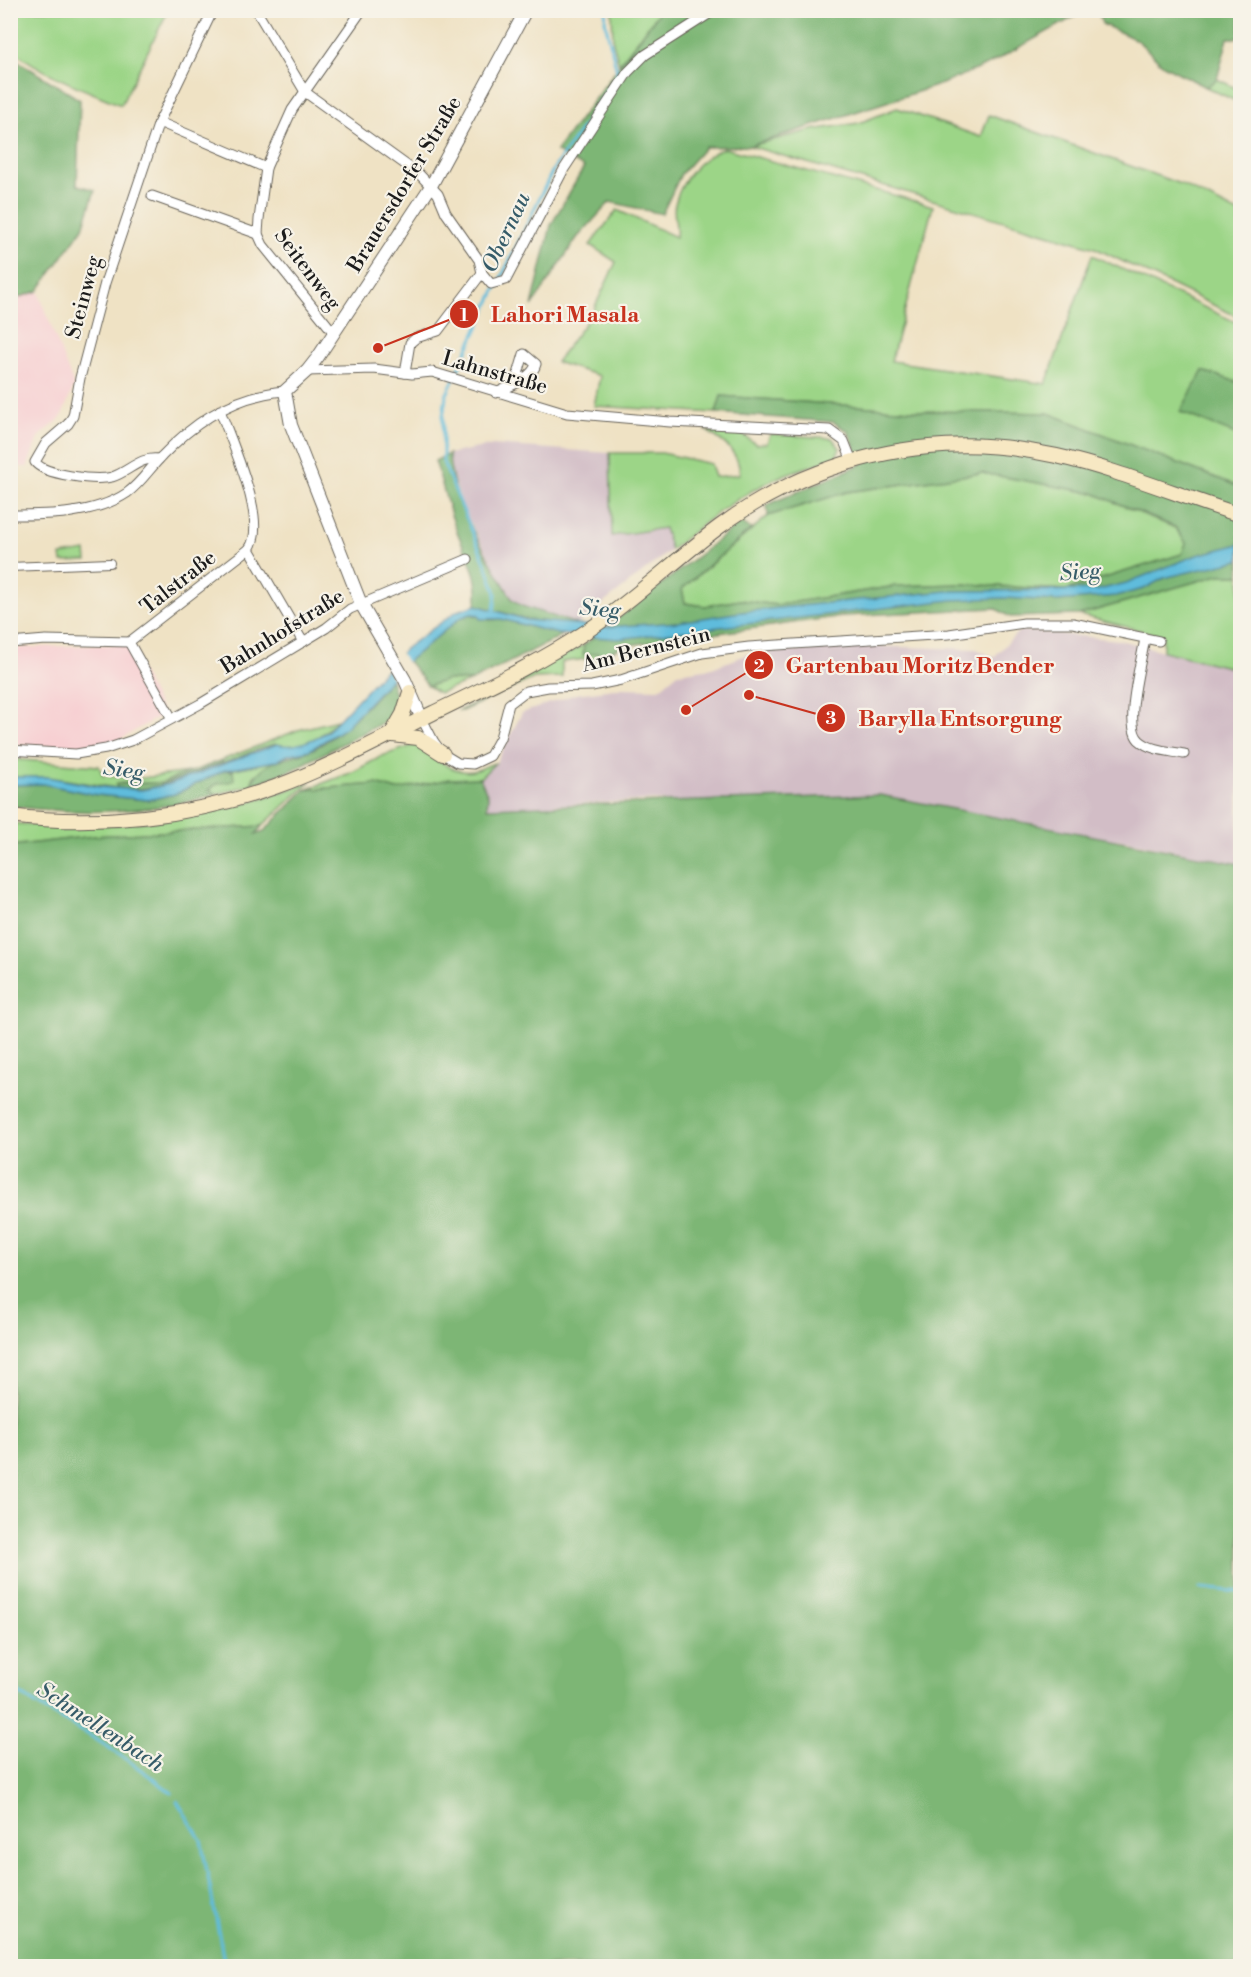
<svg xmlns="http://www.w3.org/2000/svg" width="1251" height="1977" font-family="'Libre Bodoni',serif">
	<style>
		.built { fill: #f7cfd2 }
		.industrial { fill: #d2bdc6 }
		.green { fill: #9cd587; stroke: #5c7852; stroke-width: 1.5 }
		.forest { fill: #7db674; stroke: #4c6948; stroke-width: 1.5 }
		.water { fill: #5ebcdc; stroke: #3d6c7c; stroke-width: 1.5 }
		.pier { fill: #efe2c4 }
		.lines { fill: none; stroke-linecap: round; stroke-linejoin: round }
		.stream { stroke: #5ebcdc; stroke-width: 3 }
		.pedestrian-casing { stroke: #666157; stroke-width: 10 }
		.minor-casing { stroke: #666157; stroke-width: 11 }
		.tertiary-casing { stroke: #666157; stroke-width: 14 }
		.secondary-casing { stroke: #666157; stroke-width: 16 }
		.pedestrian { stroke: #fff; stroke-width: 8 }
		.minor { stroke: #fff; stroke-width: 9 }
		.tertiary { stroke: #fff; stroke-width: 12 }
		.secondary { stroke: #f7e8c3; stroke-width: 14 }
		.labels { text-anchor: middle; stroke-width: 4.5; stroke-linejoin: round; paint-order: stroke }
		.street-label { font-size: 21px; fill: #1c1c1c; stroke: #f7f3e8 }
		.water-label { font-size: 22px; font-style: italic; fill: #365c69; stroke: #f7f3e8 }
		.leader { fill: none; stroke: #c8321e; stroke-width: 2 }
		.callout-dot { fill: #c8321e; stroke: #f7f3e8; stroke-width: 2 }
		.mark-label { font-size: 18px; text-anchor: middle; font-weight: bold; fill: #fff }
		.callout-label { font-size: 22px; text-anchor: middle; font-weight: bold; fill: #c8321e; stroke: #f7f3e8; stroke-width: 4.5; stroke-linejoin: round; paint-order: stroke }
	</style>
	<rect width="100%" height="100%" fill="#f7f3e8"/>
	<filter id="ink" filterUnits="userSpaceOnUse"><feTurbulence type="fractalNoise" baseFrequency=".0167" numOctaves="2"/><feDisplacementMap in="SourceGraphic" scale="12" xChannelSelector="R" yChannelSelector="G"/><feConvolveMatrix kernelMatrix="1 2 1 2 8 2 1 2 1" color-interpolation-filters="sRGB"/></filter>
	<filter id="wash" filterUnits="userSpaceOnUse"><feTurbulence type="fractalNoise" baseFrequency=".008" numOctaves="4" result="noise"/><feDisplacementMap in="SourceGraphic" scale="24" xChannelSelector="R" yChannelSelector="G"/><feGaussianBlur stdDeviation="1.35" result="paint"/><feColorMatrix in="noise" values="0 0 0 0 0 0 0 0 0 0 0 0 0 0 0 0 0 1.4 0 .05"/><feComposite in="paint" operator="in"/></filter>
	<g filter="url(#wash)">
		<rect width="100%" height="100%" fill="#efe2c4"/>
		<g class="built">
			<polygon points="38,291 74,386 61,418 38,438 27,467 11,466 10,300"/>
			<polygon points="127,644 163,714 121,739 93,748 11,745 11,648"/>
		</g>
		<g class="industrial">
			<polygon points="493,445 610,453 613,536 664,528 671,550 577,624 522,606 512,599 478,537 463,507 449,465 449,454"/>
			<polygon points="1020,630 1119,640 1240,670 1238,864 1124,840 655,800 488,808 488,796 480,778 496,763 522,713 576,694 622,688 659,689 678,673 712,668 751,653 860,646 976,649 994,657"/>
		</g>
		<g class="green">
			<path d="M 10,11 L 11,10 L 168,11 L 121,105 C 83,89 44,75 11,49 Z"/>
			<polygon points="612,11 660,11 619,64 613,43"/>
			<polygon points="1217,79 1240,90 1240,103 1206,87"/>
			<polygon points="897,108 981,137 989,115 1183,185 1240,214 1240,318 1095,248 750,146 812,130 859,123"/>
			<path d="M 724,148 L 933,206 L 891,361 L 1046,384 L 1092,255 L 1240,324 L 1240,383 L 1203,371 L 1240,433 L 1240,487 L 1048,413 L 924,411 L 721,396 L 716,413 L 594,406 L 600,376 L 556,362 L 591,315 L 616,262 L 590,245 L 617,210 L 676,237 C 678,226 672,214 675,204 C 681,179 701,157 724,148 Z"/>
			<path d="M 707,431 L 739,432 L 756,444 L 767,443 L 770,434 L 832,438 L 840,448 L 836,457 C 817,465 797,469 779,477 C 739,495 704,522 671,550 L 664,528 L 612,536 L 610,453 L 662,453 L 711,464 L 715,477 L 740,474 C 739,452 724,442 707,431 Z"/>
			<polygon points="982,473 1093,493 1175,528 1187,543 1182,554 1066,590 962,584 896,586 777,605 740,600 705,606 685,603 682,589 768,516 847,492"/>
			<polygon points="86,551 87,561 62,562 61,555"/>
			<polygon points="1219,575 1240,575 1240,670 1163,651 1163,636 1079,615"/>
			<polygon points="584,645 584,654 599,653 600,657 562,662 562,677 534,678 462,711 458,711 500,692 554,659 556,660"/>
			<polygon points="447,680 472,681 439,693 428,686"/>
			<path d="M 337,720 C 325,734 308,745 289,746 C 284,747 280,744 275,744 C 257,747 240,759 222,763 L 222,760 L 298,730 Z"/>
			<path d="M 417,744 C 433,755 451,775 473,771 C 481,770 488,764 495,763 L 480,778 L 450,779 L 397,790 L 376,784 L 305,790 L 353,772 L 382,756 Z"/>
			<polygon points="11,759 99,766 103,776 142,778 189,772 162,783 116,783 117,788 48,777 11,777"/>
			<polygon points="276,761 254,776 251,785 216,794 208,791 233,771 230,770"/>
			<path d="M 310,782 L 262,826 L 94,836 L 11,846 L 10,823 C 116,832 212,819 310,782 Z"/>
		</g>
		<g class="forest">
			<polygon points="709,10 1085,11 989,64 942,84 750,146 705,147 681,174 662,214 610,202 577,238 532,306 551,225 584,167 556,151 660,11 695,11 702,15"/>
			<polygon points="1098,11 1240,11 1240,38 1228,38 1217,79 1206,87 1163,65 1137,40 1102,24"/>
			<polygon points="10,56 80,100 77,185 95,190 83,228 38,291 11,300"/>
			<polygon points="1203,371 1240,383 1240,436 1180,412"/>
			<polygon points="721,396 924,411 1048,413 1240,487 1240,575 1219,575 1079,615 1010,617 995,608 844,616 622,646 600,657 598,653 583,655 584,645 741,522 751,529 682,589 685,603 705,606 740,600 777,605 896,586 962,584 1066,590 1182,554 1186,543 1175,527 1093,493 982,473 847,492 768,516 767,505 862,464 848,431 833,422 716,413"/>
			<path d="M 449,454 C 451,505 488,555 512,599 L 522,606 L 577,624 L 574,626 L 529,620 L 476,605 C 481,577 468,559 458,534 C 448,510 443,485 435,461 Z"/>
			<polygon points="471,614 489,620 501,619 563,635 472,681 447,680 428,686 408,661 460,618"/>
			<path d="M 391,680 L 397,703 L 390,719 L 292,770 L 251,785 C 261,758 292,759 313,749 C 345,733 367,705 391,680 Z"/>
			<path d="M 222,760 L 222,763 C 186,775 156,794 117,788 L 116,784 L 162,783 Z"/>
			<path d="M 225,770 L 233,771 L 234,781 L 216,784 L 209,790 L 216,794 C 153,814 76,815 11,806 L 11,785 L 43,784 L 97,795 L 148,800 L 175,794 Z"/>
			<polygon points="480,778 488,796 487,808 880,795 1240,864 1240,1966 11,1966 11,846 94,836 262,826 256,834 262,833 305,790 376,784 397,790 450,779"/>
		</g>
		<path class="water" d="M 1240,544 L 1240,560 L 1164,578 L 1144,589 L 1116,596 L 1057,601 L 1004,598 L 952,600 L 618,639 L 558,634 L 501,619 L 480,619 L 479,615 L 471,614 L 460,618 L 408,661 L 345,728 L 310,750 L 288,755 L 276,761 L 225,770 L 175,794 L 148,800 L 97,795 L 43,784 L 11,785 L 10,777 L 48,777 L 101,787 L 142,790 L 170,784 L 277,744 C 294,749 312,740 327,732 L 406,648 L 457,611 L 476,605 L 527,620 L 607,627 L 678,622 L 741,612 L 947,591 L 1098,590 L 1126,583 L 1197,555 Z"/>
		<polygon class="pier" points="399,651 409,665 394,682 386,665"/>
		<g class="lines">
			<g class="stream">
				<polyline points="501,278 554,168 618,76 605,21 606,10"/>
				<polyline points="494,612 496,593 487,567 443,462 443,417 446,396 498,284"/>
				<polyline points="1200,1588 1240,1592"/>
				<path d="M 10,1686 C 35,1706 62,1719 89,1735 C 118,1753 145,1772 172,1793"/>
				<polyline points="177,1801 201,1840 225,1966"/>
			</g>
		</g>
	</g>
	<g filter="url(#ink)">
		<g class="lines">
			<g class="pedestrian-casing">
				<polyline id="pedestrian" points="10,567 110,563"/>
			</g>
			<g class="minor-casing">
				<g id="minor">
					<polyline points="256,10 305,92 420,175 438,194 446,213 479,260 482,273 491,284 506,280 564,169 628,72 645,55 715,10"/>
					<polyline points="159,122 266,168"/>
					<polyline points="152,196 258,234"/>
					<polyline points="334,333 263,245 258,234 259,219 266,168 292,110 362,10"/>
					<polyline points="307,371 374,369 412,374 432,372 567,413 670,422 829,430 844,441 852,461"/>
					<polyline points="405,373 410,343 416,338 438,331 482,273"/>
					<path d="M 496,393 C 508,387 533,378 536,364 L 524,354 L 516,381"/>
					<path d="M 159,459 C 140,456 129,472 112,477 C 96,481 44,475 35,462 L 46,443 L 68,424 L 73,416 L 80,378 L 105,283 L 159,122 L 213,10"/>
					<path d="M 10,515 C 48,515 94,515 127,493 C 141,483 150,468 162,456 C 195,421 236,395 285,391"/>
					<polyline points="249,549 303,642"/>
					<path d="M 1145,638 C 1142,660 1123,724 1139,740 C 1151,751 1170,751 1184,754"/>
					<polyline points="129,642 171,717"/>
					<path d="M 10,643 L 46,640 L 129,642 L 249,549 C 269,522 231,442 220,410"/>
					<polyline points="422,719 434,742 443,754 458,763 473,764 490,756 500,738 509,704 526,691 548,687 592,686 621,680 702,653 749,647 949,634 1024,623 1073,623 1159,641"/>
					<polyline points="10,750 76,754 106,749 133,740 200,704 326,628 350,609 468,559"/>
				</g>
			</g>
			<g class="tertiary-casing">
				<polyline id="tertiary" points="422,719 405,680 361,604 291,425 285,391 307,371 318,357 431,186 526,10"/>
			</g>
			<g class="secondary-casing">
				<g id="secondary">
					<polyline points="392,733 403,714 410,692"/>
					<polyline points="393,735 418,738 443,754"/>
					<path d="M 10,816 C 99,827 191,817 275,787 C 330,767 381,739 433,713 C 487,687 543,661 593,627 C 637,597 676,559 719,527 C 780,482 853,454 929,447 C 1046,436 1133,481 1240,515"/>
				</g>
			</g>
			<use href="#pedestrian" class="pedestrian"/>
			<use href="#minor" class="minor"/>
			<use href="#tertiary" class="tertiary"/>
			<use href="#secondary" class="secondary"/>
		</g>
	</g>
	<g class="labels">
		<g class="street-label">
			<text transform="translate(404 184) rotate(-59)" y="7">Brauersdorfer Straße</text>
			<text transform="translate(308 269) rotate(53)" y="7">Seitenweg</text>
			<text transform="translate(83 297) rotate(-75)" y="7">Steinweg</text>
			<text transform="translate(495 372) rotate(16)" y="7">Lahnstraße</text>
			<text transform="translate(178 582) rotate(-38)" y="7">Talstraße</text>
			<text transform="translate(282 631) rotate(-32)" y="7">Bahnhofstraße</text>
			<text transform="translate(646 649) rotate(-14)" y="7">Am Bernstein</text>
		</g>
		<g class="water-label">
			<text transform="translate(505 232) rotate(-65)" y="8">Obernau</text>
			<text transform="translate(1080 571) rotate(-4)" y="8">Sieg</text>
			<text transform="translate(600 608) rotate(5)" y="8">Sieg</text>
			<text transform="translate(124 769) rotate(8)" y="8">Sieg</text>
			<text transform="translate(101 1726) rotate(33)" y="8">Schmellenbach</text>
		</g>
	</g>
	<path class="leader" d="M378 348L464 314M686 710L759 665M749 695L831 718"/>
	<g class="callout-dot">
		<circle cx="378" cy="348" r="6"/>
		<circle cx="686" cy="710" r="6"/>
		<circle cx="749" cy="695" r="6"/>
		<circle cx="464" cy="314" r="15"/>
		<circle cx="759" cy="665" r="15"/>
		<circle cx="831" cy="718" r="15"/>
	</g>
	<g class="mark-label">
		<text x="464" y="321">1</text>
		<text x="759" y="672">2</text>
		<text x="831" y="724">3</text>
	</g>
	<g class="callout-label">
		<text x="565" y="322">Lahori Masala</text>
		<text x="920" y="673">Gartenbau Moritz Bender</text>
		<text x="960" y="726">Barylla Entsorgung</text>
	</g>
	<rect width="1251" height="1977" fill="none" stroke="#f7f3e8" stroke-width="36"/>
</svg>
